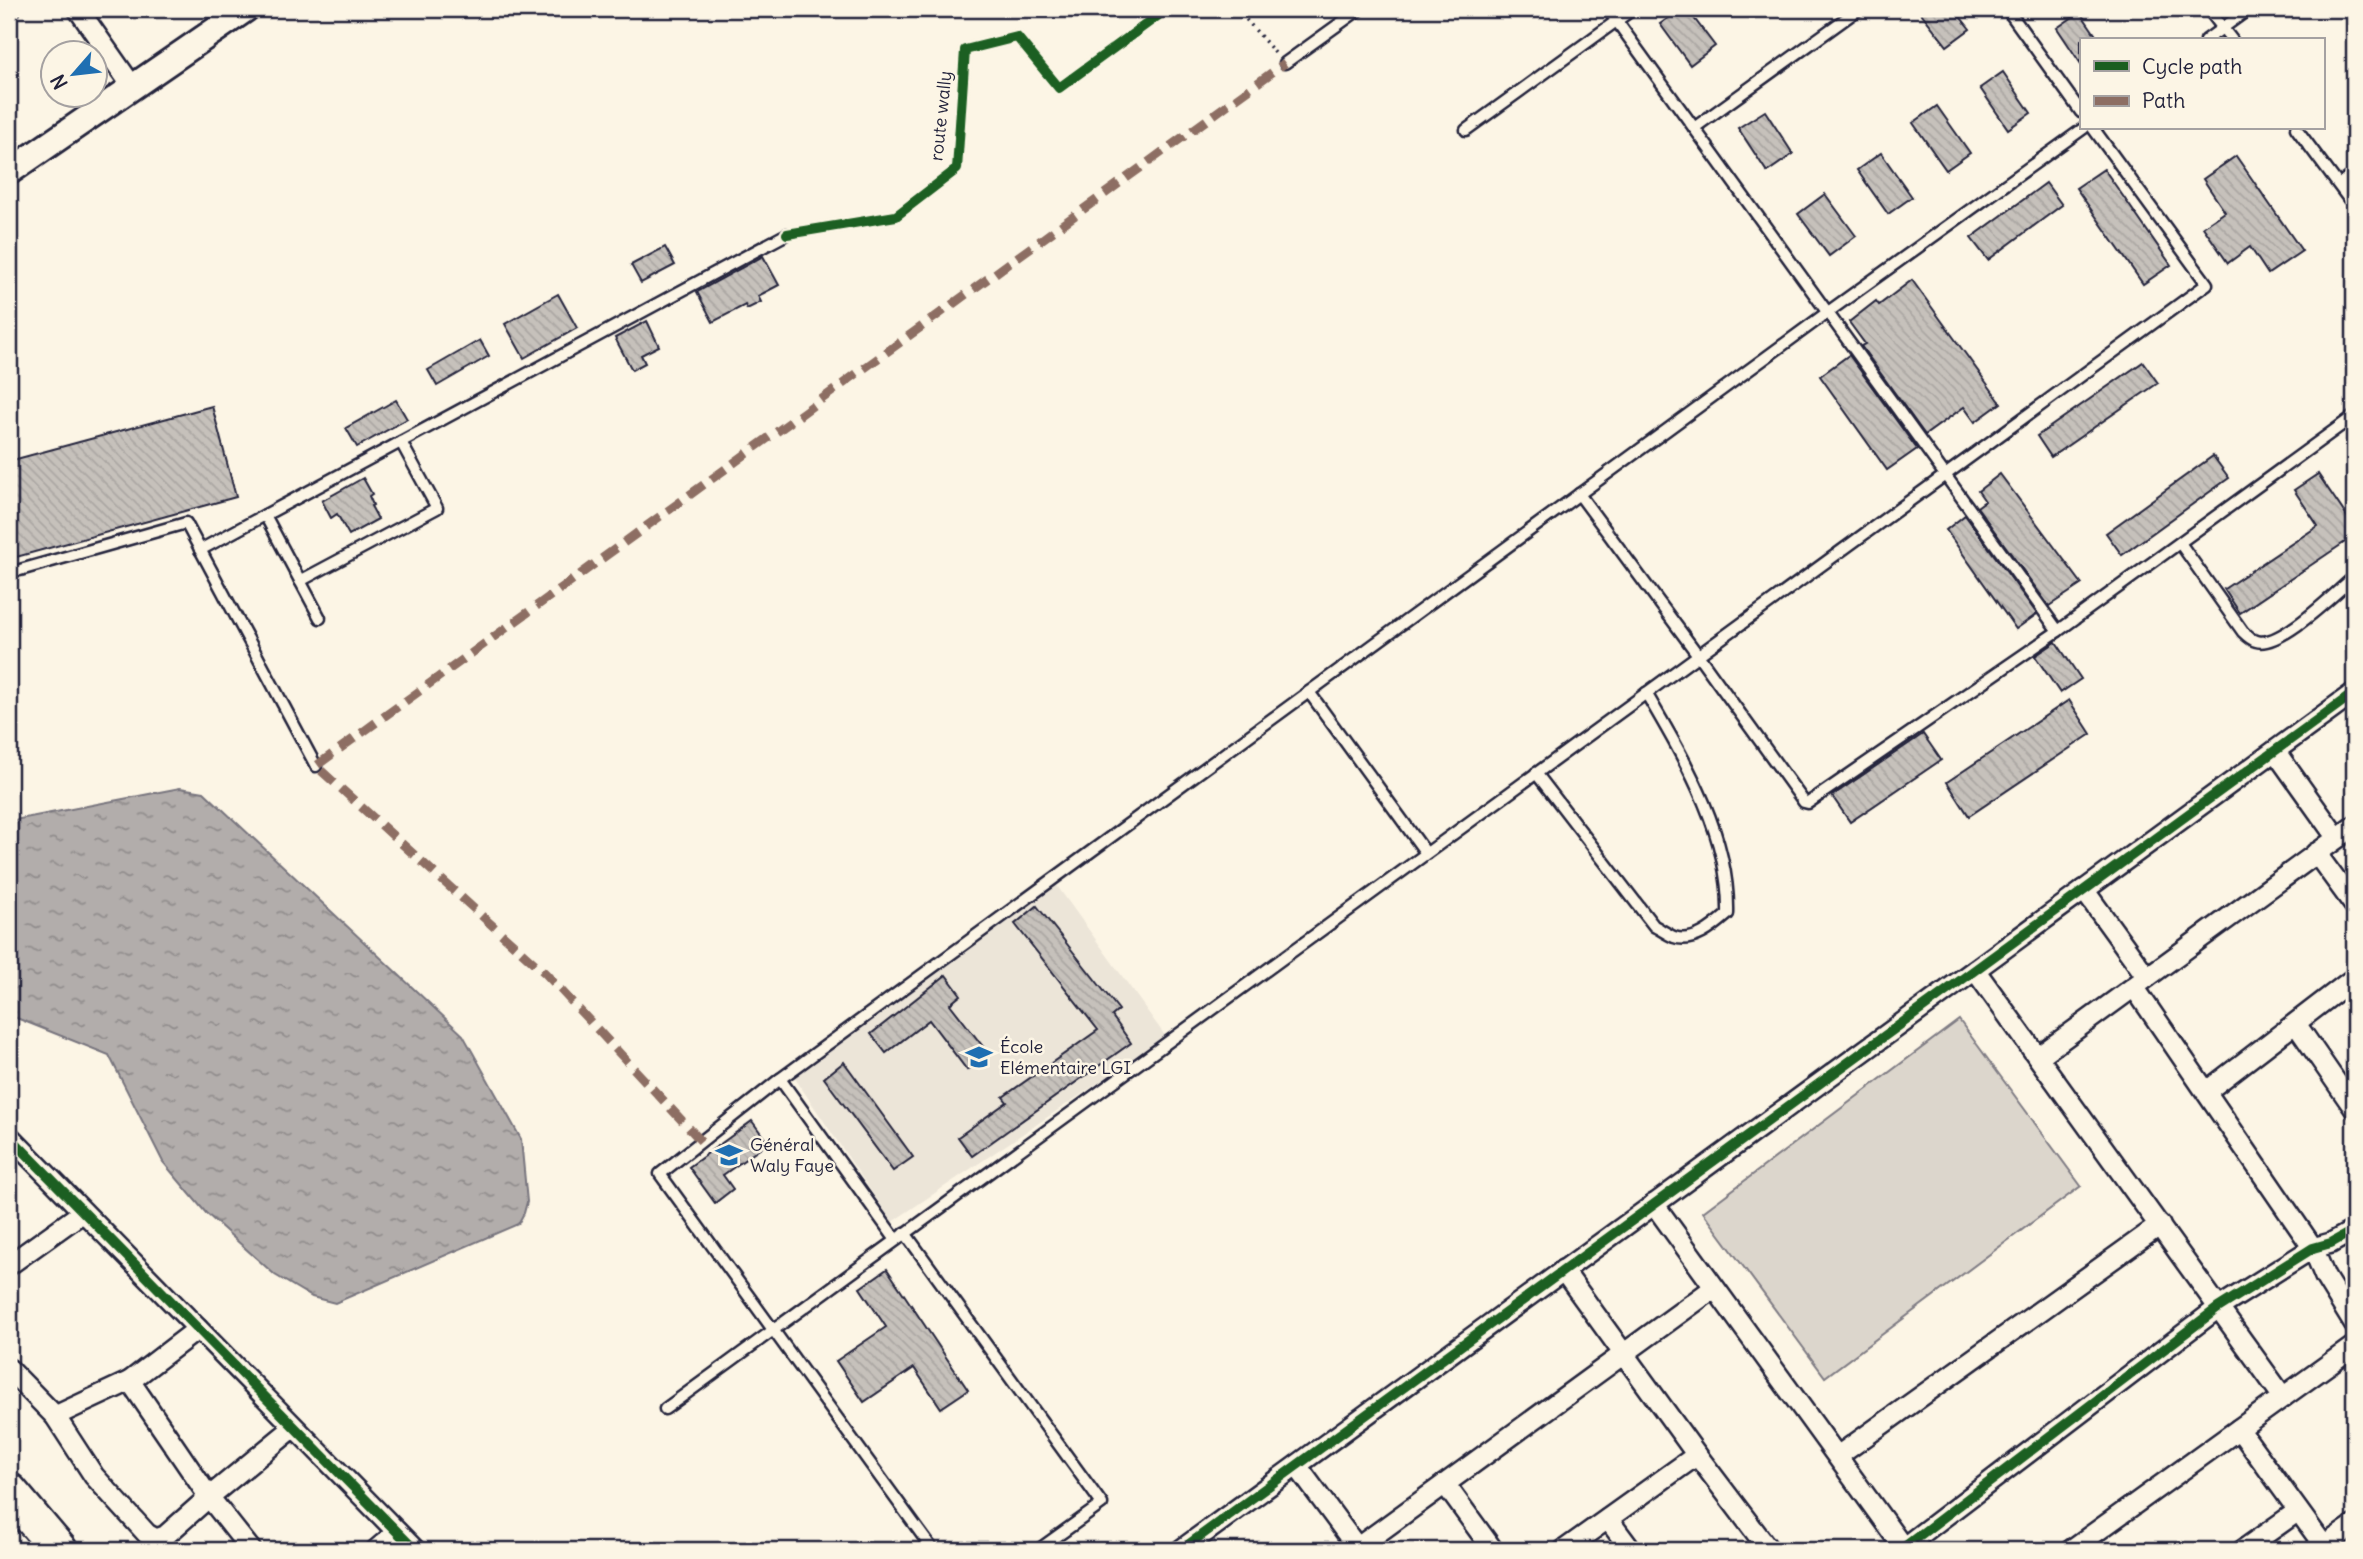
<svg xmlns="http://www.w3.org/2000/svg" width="2363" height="1559" font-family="Delius,sans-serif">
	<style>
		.built { fill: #ece5d8 }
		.pitch { fill: #dcd6cc; stroke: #7f7c84; stroke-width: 2 }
		.water { fill: url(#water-ripples); stroke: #78757e; stroke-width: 2 }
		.building { fill: url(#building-back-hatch); stroke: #22223b; stroke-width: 2 }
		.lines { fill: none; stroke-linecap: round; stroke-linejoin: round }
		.service-casing { stroke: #22223b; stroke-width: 15 }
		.minor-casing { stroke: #22223b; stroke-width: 24 }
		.tertiary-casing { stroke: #22223b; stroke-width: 30 }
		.motorway-casing { stroke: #22223b; stroke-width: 40 }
		.path { stroke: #22223b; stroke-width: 3.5; stroke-dasharray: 2 5; stroke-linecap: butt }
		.service { stroke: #fcf5e5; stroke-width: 10 }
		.minor { stroke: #fcf5e5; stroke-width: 19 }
		.tertiary { stroke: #fcf5e5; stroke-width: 24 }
		.motorway { stroke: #fcf5e5; stroke-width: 35 }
		.quiet { stroke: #8d6e63; stroke-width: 9; stroke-dasharray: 18 9; stroke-linecap: butt }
		.cycleway-casing { stroke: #fcf5e5; stroke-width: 15 }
		.cycleway { stroke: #1b5e20; stroke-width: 10 }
		.labels { text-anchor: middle; stroke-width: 5; stroke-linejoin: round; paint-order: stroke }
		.street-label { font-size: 18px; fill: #22223b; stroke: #fcf5e5 }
		.poi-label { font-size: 18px; fill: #22223b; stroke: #fcf5e5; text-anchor: start }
	</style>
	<defs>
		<pattern id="water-ripples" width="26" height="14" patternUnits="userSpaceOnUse" patternTransform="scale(1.75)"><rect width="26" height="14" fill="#b2adab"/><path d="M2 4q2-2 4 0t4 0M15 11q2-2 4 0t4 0" fill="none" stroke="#908c8c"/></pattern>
		<pattern id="building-back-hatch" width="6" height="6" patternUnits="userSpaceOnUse" patternTransform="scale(1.75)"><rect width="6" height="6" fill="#c6c1bb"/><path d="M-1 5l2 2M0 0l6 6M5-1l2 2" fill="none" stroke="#aaa6a2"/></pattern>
	</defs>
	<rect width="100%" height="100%" fill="#fcf5e5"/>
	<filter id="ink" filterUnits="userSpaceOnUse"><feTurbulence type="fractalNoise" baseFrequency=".0143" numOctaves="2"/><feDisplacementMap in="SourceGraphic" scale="14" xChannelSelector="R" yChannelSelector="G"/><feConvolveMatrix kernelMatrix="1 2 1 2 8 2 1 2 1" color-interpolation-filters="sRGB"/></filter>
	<g filter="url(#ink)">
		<polygon class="built" points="1055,883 1166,1037 892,1222 794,1077"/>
		<polygon class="pitch" points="1959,1020 2081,1186 1825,1377 1703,1212"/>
		<polygon class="water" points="180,788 204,792 463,1035 521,1139 527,1202 524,1213 518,1224 335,1303 312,1297 275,1275 206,1213 163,1162 109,1055 9,1015 9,821"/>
		<g class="building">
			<polygon points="1681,9 1687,9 1715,46 1690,65 1660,24"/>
			<polygon points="1918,9 1954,9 1970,29 1947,46"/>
			<polygon points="2080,12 2099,40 2081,40 2081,64 2057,28"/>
			<polygon points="2003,72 2031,113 2008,129 1980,88"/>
			<polygon points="1937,106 1970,153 1946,170 1913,123"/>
			<polygon points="1765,111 1793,154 1767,172 1738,128"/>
			<polygon points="1881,153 1912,197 1888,214 1857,170"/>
			<polygon points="2236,156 2302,251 2268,274 2250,247 2228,263 2203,227 2225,212 2203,179"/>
			<polygon points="2104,169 2171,265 2143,284 2076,188"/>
			<polygon points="2046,183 2062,205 1988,260 1971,238"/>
			<polygon points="1825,194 1856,236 1829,256 1798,214"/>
			<polygon points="665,247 675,265 641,283 631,265"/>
			<polygon points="763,256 779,285 758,296 761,302 747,309 745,305 713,322 697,292"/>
			<polygon points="1912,280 2001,403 1975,422 1964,407 1925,435 1861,346 1865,344 1849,322 1876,301 1879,305"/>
			<polygon points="558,294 577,328 524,358 505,324"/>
			<polygon points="647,321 659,346 641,355 645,363 632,370 615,338"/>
			<polygon points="480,340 489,356 437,386 428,370"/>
			<polygon points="1849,355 1917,449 1887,470 1820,376"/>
			<polygon points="2143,362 2158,383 2051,457 2037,436"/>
			<polygon points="396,400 407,419 357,447 346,428"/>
			<polygon points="212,406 236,497 9,559 9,461"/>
			<polygon points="2213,456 2229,478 2122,555 2106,533"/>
			<polygon points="2000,474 2082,584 2049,606 1977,507 1985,501 1978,491"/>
			<polygon points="2318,474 2354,527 2354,536 2240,613 2224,589 2318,526 2294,490"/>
			<polygon points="363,478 372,494 369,496 373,505 371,506 378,519 349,535 337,514 331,518 322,501"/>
			<polygon points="1965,515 2037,614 2016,629 1946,530"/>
			<polygon points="2056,642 2081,679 2060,693 2035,656"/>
			<polygon points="2069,700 2091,734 1969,816 1947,782"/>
			<polygon points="1923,734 1941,760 1850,822 1832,796"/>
			<polygon points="1037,906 1119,1010 1112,1016 1131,1043 972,1156 958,1137 1007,1102 1003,1097 1098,1030 1015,924"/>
			<polygon points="946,975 961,995 950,1004 988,1053 967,1070 929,1020 886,1053 871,1034"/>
			<polygon points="844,1062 913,1157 893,1171 824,1078"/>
			<polygon points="752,1121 768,1143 723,1175 733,1189 715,1203 689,1167"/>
			<polygon points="887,1269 968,1390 941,1408 914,1368 864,1402 836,1361 886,1327 860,1288"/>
		</g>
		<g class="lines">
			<g class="service-casing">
				<g id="service">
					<polyline points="1608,9 2058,631"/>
					<polyline points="2007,9 2081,112"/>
					<polyline points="2208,9 2232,40"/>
					<polyline points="2206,40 2249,9"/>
					<polyline points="1285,63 1360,9"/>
					<polyline points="1694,128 1859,9"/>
					<polyline points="2296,128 2354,206"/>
					<polyline points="1466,130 1633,9"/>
					<polyline points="2339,185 2354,174"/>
					<polyline points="1579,494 1698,655 1804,802 1808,803 2058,631 2354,416"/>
					<polyline points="265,515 320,618"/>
					<path d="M 2180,543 L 2243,632 C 2246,635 2252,640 2256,641 C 2280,649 2336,592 2354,577"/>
					<polyline points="200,550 787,234"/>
					<polyline points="20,570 186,523 316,766"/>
					<polyline points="300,581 437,508 401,442"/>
					<polyline points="1309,692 1426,853"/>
					<path d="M 1536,773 L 1654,926 C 1660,929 1667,934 1674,937 C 1694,944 1714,926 1728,914 C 1730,835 1685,760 1646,693"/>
					<polyline points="780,1079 896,1240"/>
					<polyline points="905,1233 1102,1504 1038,1550"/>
					<polyline points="665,1409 2207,284 2093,128"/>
					<polyline points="933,1550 660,1174 780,1079 1828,312 2084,128"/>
				</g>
			</g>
			<g class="minor-casing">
				<g id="minor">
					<polyline points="78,9 132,86"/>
					<polyline points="9,10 10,9"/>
					<polyline points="2275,751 2337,838"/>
					<polyline points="2316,853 2354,905"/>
					<polyline points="2084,890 2147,977"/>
					<polyline points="1975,970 2283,1397"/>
					<polyline points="2134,987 2313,1248 2325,1277 2354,1324"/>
					<polyline points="2296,1024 2354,1108"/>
					<polyline points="2038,1057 2354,826"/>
					<polyline points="2207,1091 2354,978"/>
					<polyline points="9,1136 415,1550"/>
					<polyline points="1654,1204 1905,1550"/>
					<polyline points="9,1265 83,1212"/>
					<polyline points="1563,1270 1697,1455 1769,1550"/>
					<polyline points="9,1369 55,1416 94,1476 147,1534 156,1539 165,1536 209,1497 293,1428"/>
					<polyline points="130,1381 209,1497 251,1550"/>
					<polyline points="55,1416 130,1381 198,1329"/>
					<polyline points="2239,1429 2327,1550"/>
					<polyline points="1838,1456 2160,1225"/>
					<polyline points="1297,1466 1359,1550"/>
					<polyline points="1445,1484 1493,1550"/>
					<polyline points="1608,1519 1631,1550"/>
					<polyline points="2324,1546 2354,1525"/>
					<polyline points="1357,1548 1714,1288"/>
					<polyline points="1903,1548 2218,1308 2313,1248 2331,1243 2354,1230"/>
					<polyline points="376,1550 397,1532"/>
					<polyline points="1181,1550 2354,693"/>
					<polyline points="1564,1550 1697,1455"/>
					<polyline points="2071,1550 2354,1346"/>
					<polyline points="2243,1550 2298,1511"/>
				</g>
			</g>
			<g class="tertiary-casing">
				<polyline id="tertiary" points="9,172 246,9"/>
			</g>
			<g class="motorway-casing">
				<g id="motorway">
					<polyline points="9,1491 59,1550"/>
					<polyline points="9,1548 11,1550"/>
				</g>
			</g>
			<g class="path">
				<polyline points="1237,9 1276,54"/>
				<polyline points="802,232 896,216 957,169 965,50 1017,37 1059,88 1167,9"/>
			</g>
			<use href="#service" class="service"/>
			<use href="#minor" class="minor"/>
			<use href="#tertiary" class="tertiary"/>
			<use href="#motorway" class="motorway"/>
			<polyline class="quiet" points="701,1141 545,973 316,766 1285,63"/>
			<g class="cycleway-casing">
				<g id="cycleway">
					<polyline points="787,234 896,216 957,169 965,50 1017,37 1059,88 1167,9"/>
					<polyline points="9,1136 415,1550"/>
					<polyline points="1903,1548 2218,1308 2313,1248 2331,1243 2354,1230"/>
					<polyline points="1181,1550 2354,693"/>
				</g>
			</g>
			<use href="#cycleway" class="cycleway"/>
		</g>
	</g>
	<defs>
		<g id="school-bare" transform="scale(2.1)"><path d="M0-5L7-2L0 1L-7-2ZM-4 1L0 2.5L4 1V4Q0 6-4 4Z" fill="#1f6fb2" stroke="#fcf5e5" stroke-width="2.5" paint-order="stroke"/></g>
	</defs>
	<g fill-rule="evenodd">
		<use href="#school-bare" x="979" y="1057"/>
		<use href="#school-bare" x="729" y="1155"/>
	</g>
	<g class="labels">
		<g class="street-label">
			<text transform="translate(941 116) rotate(-84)" y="6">route wally</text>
		</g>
		<g class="poi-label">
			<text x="1000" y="1053">École<tspan x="1000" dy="21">Elémentaire LGI</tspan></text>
			<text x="750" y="1151">Général<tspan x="750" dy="21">Waly Faye</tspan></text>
		</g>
	</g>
	<rect width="2363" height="1559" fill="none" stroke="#fcf5e5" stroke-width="35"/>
	<rect x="18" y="18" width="2328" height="1524" fill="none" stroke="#22223b" stroke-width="2.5" filter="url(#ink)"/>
	<rect x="2080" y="38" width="245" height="91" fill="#fcf5e5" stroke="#a5a1a1" stroke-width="2"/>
	<rect x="2094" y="61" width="35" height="10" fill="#1b5e20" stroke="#a5a1a1" stroke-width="2"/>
	<text x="2142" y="74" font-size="21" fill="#22223b">Cycle path</text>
	<rect x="2094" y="96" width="35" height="10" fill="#8d6e63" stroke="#a5a1a1" stroke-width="2"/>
	<text x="2142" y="108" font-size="21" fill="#22223b">Path</text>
	<g transform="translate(74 74) rotate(242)"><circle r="33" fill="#fcf5e5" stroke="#a5a1a1" stroke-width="2"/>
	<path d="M0-5L12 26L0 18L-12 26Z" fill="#1f6fb2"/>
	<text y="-10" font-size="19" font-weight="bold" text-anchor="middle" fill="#22223b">N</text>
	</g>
</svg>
